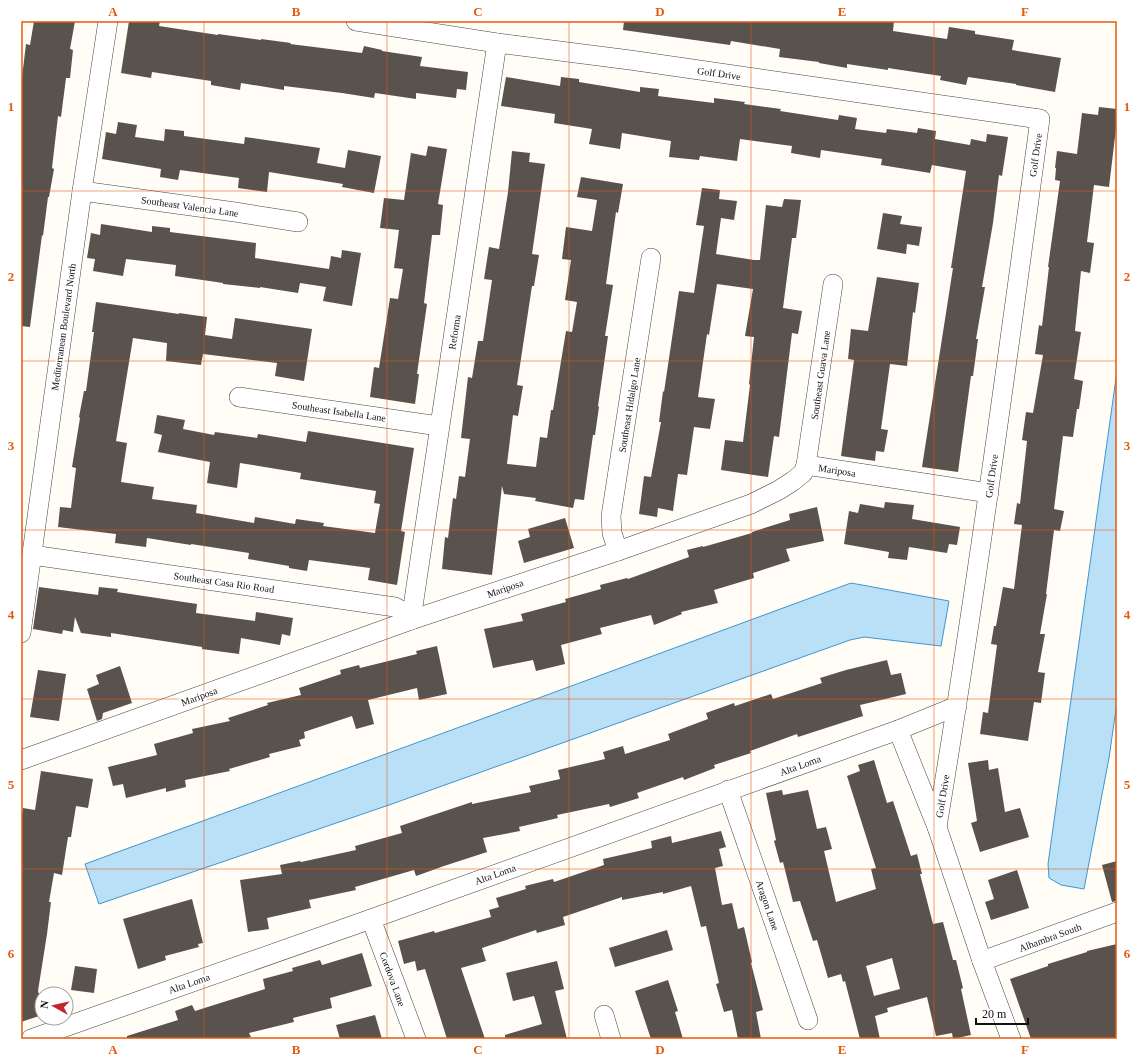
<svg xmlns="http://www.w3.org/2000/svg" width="1138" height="1060" font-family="'Times New Roman',serif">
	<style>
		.water { fill: #b9e0f7; stroke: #3f96cf }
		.building { fill: #5a524d; fill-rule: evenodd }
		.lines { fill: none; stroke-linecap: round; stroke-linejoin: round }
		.minor-casing { stroke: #444; stroke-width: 20 }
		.minor { stroke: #fff; stroke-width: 19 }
		.grid { fill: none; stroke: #e8590c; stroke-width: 1; stroke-opacity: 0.55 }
		.labels { text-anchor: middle; stroke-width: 4; stroke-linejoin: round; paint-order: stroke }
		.street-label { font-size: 10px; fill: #111; stroke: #fff }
		.neatline { fill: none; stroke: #e8590c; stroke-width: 1.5 }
		.grid-label { font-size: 13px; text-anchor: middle; font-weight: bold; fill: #e8590c }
	</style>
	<rect width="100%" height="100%" fill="#fffdf5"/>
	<g class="water">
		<polygon points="1117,371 1117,702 1109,758 1084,889 1061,885 1049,878 1048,864"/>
		<polygon points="851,583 949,601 941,646 864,637 850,640 389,805 99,904 85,864 498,713"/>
	</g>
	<g class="building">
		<polygon points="34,21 75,21 70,49 73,50 70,78 66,78 61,117 58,116 52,168 54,169 49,197 48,197 43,236 42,235 30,327 21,326 21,86 26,44 30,45"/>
		<polygon points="129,21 160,21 159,26 218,35 218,34 261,40 261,39 291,43 290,44 362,53 364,46 382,50 382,51 422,57 420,66 468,72 466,90 457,89 456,98 416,93 416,99 375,93 374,98 342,93 284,86 284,90 241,83 240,90 211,85 211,81 152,72 151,78 121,73"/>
		<polygon points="624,21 894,21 893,31 947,39 949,27 975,31 975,34 1014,40 1012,50 1061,58 1055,92 1016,85 1016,84 968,77 966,85 940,80 941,76 888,68 888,70 847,64 847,68 819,63 819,62 779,57 780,49 731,41 730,45 623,30"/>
		<polygon points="506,77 560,86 561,77 579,79 579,82 640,92 640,87 659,89 658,96 714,103 714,98 745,102 744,104 781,109 780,111 838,120 839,115 857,118 855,129 886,133 887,129 917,133 918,128 936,131 935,139 970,145 971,139 986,142 987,134 1008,137 1002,176 999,175 993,223 982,287 985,287 976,339 978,339 973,376 971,376 958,472 922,467 953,268 951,268 966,171 932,165 930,173 881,165 882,159 821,150 820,158 791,153 792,146 740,139 737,161 700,156 699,160 669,157 671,141 622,133 620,149 589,144 592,129 554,123 555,114 501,106"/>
		<polygon points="1099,107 1117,109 1117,120 1109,187 1094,185 1087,242 1094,243 1090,273 1081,271 1075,331 1081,332 1074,379 1083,381 1079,409 1077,409 1073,437 1063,436 1054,509 1064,511 1060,531 1054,530 1046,594 1047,594 1040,634 1045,634 1038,672 1045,673 1041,703 1034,702 1028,741 980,734 983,712 988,713 997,645 991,644 994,626 996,626 1003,587 1014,589 1022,525 1014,524 1017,503 1020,504 1027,441 1022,440 1026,412 1033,413 1043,355 1035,354 1039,325 1042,326 1049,267 1048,267 1060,181 1055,180 1056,168 1055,168 1057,151 1077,154 1082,113 1098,115"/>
		<polygon points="118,122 137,125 135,137 164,141 165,129 184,131 184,136 244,144 245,137 320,148 317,163 345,168 348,150 381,156 374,193 342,187 343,184 269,172 267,192 238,188 239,178 180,170 178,180 160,177 161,169 102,159 106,132 116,134"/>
		<polygon points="428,146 447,149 438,204 443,205 440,235 432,235 424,303 427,304 417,374 419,374 415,404 370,397 374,367 379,368 390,298 398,299 403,269 394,268 399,230 380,228 384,198 404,200 411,153 426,156"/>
		<polygon points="512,151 530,153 529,162 545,164 532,254 539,255 534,286 532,286 517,385 523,386 518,416 513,415 507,464 536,467 540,437 547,438 551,410 553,410 566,331 572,332 577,302 565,300 571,260 562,259 566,227 592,231 597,200 577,197 581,177 623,184 618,213 616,212 606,284 613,285 605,336 608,336 598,406 599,407 595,435 593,435 584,500 575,499 573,508 535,501 536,498 504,494 502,486 492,575 442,569 445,537 448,538 453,498 456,499 459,476 465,477 470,439 461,438 468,377 472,378 478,341 483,341 492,280 484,279 489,247 499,249 508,192"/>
		<polygon points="702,188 720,190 719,199 737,201 734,220 721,218 716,254 754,260 760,260 766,205 782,207 784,199 801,200 796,238 792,238 783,308 802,311 798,334 792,333 779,437 774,436 768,477 721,470 725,440 743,442 750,385 749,384 754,337 745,336 753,289 717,284 709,335 707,334 698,397 715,399 710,429 694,427 687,475 678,474 673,511 658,508 657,517 639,514 644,476 651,477 661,422 659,422 663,391 664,392 679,291 694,293 704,226 696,225"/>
		<polygon points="883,213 902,216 900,224 922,227 919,246 907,244 906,254 877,249"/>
		<polygon points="101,224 152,232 152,226 170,228 170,232 256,243 255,258 329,269 331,256 341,258 342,250 361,253 352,306 323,301 326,287 300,283 298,293 260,287 260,288 223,284 223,283 175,276 176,265 126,259 123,276 93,271 95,259 87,258 91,233 100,235"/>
		<polygon points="877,277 919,283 915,313 913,312 907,366 890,364 881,429 888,430 884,452 876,451 875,461 841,456 854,360 848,359 851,329 868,331"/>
		<polygon points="96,302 179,314 179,313 207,317 205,335 232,339 235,318 312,329 304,381 275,376 277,363 203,354 201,365 166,361 167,343 133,338 116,441 127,443 121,482 154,487 152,499 197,505 196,513 254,523 255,517 295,524 296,519 324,523 323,526 375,533 380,504 374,503 376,491 300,479 301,473 240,463 237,488 207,483 210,462 158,452 162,435 154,433 157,415 185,420 183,429 214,435 215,432 257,438 258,434 306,442 308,431 414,448 401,531 405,532 397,585 368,580 370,568 309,560 307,571 289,568 289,566 248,559 249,553 191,544 191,545 147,538 146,547 115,543 116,534 58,527 60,507 71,508 76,468 72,467 80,418 79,417 84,391 86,391 94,332 92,332"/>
		<polygon points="885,502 914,505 912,519 960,527 957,545 949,544 947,553 909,547 907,560 888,558 889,552 844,544 849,511 858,513 860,504 884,508"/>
		<polygon points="817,507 824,541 786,549 790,561 753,573 754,578 714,590 718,603 681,612 682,614 654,625 651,615 600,628 602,634 561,645 565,664 536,671 533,660 493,668 484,629 523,621 521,614 566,602 565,599 601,589 600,585 627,578 628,579 689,557 687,550 703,546 703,547 752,533 752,532 790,520 789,514"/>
		<polygon points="565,518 574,548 524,563 518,541 530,537 528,529"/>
		<polygon points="39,587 98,595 99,587 118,589 117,592 197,604 196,613 255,621 256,612 293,618 290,636 282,634 280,645 241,638 239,654 202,649 202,647 111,633 111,637 81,633 75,617 73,632 63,630 62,634 33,629"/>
		<polygon points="437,646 447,694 419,700 417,688 368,700 374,724 356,729 352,716 304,732 305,738 299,740 301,746 269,754 270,757 229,769 230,771 185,780 186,787 166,792 166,788 126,798 123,784 113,786 108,767 157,755 154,744 193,733 192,729 230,721 228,718 268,705 267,703 301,695 299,688 341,674 340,670 359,665 360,668 417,654 416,651"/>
		<polygon points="887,660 891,675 901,673 906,694 860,705 863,716 798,737 797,734 750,751 751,753 714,765 715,768 684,780 683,777 637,793 639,798 610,807 609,804 557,815 558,818 519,827 520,831 483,838 487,852 444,866 416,876 414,870 355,887 356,890 309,900 311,908 267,918 269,929 248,932 240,880 282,874 280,865 300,861 301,862 356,850 355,846 402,833 400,826 472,802 472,804 531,792 529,786 560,779 558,770 605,759 603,752 623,746 625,754 670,740 668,734 708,719 706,713 734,703 735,706 771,694 773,699 822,683 820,678 846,670"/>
		<polygon points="120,666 132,703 103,713 102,719 97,721 87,689 99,684 96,675"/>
		<polygon points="38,670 66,674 59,721 30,717"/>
		<path d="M 874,760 L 887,803 L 893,801 L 911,856 L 917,854 L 922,874 L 920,874 L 933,924 L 943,922 L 953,960 L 956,960 L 963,988 L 961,989 L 971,1035 L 953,1039 L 952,1033 L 936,1036 L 927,997 L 887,1008 L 888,1012 L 875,1016 L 880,1039 L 860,1039 L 845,981 L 843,982 L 841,974 L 828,978 L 817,940 L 813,941 L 800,901 L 793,902 L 783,862 L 780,863 L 774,841 L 776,840 L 766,793 L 782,790 L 783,795 L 808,790 L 817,829 L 826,827 L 832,849 L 824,851 L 836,902 L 876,889 L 871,869 L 876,868 L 847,776 L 860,771 L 858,765 ZM 892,958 L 900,989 L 874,996 L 866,966 Z"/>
		<polygon points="988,760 989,770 998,768 1005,812 1020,808 1029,837 980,852 971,823 977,821 968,763"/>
		<polygon points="41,771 93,779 88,808 76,806 71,837 68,837 62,875 54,873 49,902 51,902 47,934 38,991 42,1003 42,1015 21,1022 21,821 23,808 35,810"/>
		<polygon points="721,831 726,847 719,849 723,866 715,868 722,905 732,903 738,929 744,927 752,962 751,963 763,1010 756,1012 761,1039 738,1039 732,1010 724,1012 716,984 719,983 706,926 701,927 691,886 663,894 663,892 622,900 622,897 563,917 565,925 537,933 536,930 482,948 486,961 461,968 485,1039 447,1039 425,969 417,971 415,961 404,964 398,941 434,931 435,933 491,917 489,910 499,907 496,898 526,889 525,886 553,879 554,882 604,865 603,859 652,848 651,841 671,836 672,843"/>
		<polygon points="1117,861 1117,901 1112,902 1102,865"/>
		<polygon points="1017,870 1029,908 991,920 985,902 994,899 988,880"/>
		<polygon points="192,899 203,943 198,944 199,947 165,956 166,960 138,969 123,919"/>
		<polygon points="667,930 673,950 615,967 609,948"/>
		<polygon points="1117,944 1117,1039 1031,1039 1010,979 1048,966 1048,964 1087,952 1087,951"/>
		<polygon points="362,953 372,986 330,998 332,1008 293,1018 294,1022 249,1033 251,1037 243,1039 127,1039 127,1036 178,1020 175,1011 192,1005 195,1011 265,989 263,979 293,971 292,968 320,960 322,965"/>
		<polygon points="557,961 564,989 555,991 567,1039 505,1039 505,1035 542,1024 534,996 513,1001 506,973"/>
		<polygon points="75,966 97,969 94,993 71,990"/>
		<polygon points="668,980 678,1011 675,1012 683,1039 651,1039 635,991"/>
		<polygon points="375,1015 382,1039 340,1039 336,1025"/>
	</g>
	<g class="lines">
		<g class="minor-casing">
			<g id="minor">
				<path d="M 356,21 L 497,43 L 630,60 L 1040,119 C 1008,355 976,592 937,827"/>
				<polyline points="82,191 235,212 298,222"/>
				<polyline points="239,397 439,426"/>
				<polyline points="806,465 833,284"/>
				<polyline points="618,551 612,533 611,516 651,258"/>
				<polyline points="32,555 395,607 402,611 411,620"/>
				<polyline points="411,620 497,43"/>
				<polyline points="21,633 82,191 108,21"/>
				<polyline points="898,730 937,827 982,961 1011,1039"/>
				<polyline points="21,760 411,620 618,551 751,504 779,490 793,481 803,473 806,465 989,493"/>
				<polyline points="728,790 808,1020"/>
				<polyline points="371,919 416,1039"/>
				<polyline points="982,961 1117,912"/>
				<polyline points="604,1015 611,1039"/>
				<polyline points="31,1039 371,919 898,730 957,706"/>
			</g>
		</g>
		<use href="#minor" class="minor"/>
	</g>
	<path class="grid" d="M 204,21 L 204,1039M 387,21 L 387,1039M 569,21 L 569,1039M 751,21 L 751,1039M 934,21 L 934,1039M 21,191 L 1117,191M 21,361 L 1117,361M 21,530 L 1117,530M 21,699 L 1117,699M 21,869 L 1117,869"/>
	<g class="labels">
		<g class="street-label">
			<text transform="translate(719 73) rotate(8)" y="4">Golf Drive</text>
			<text transform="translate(1035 155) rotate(-82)" y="4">Golf Drive</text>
			<text transform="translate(190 206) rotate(8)" y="4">Southeast Valencia Lane</text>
			<text transform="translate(63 327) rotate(-82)" y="4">Mediterranean Boulevard North</text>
			<text transform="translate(454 332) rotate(-81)" y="4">Reforma</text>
			<text transform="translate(820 375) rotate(-82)" y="4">Southeast Guava Lane</text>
			<text transform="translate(629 405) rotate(-81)" y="4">Southeast Hidalgo Lane</text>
			<text transform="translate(339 411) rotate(8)" y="4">Southeast Isabella Lane</text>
			<text transform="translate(837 470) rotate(9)" y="4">Mariposa</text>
			<text transform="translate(991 476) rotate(-82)" y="4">Golf Drive</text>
			<text transform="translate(224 582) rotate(8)" y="4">Southeast Casa Rio Road</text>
			<text transform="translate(505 588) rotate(-19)" y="4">Mariposa</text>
			<text transform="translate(199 696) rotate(-20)" y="4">Mariposa</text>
			<text transform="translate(800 765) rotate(-20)" y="4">Alta Loma</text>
			<text transform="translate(942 796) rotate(-81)" y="4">Golf Drive</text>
			<text transform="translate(495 874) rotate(-20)" y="4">Alta Loma</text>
			<text transform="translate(768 905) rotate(71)" y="4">Aragon Lane</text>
			<text transform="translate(1050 937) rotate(-20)" y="4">Alhambra South</text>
			<text transform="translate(393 979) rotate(70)" y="4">Cordova Lane</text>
			<text transform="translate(189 983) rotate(-19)" y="4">Alta Loma</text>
		</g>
	</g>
	<rect width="1138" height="1060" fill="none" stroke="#ffffff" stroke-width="44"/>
	<g transform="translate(54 1006) rotate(278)"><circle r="19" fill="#ffffff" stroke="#a0a0a0"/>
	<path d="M0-3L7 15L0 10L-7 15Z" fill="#c4262e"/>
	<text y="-6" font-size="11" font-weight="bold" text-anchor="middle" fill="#111111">N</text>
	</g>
	<path d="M976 1018v6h52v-6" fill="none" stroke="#111111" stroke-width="2"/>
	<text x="982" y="1018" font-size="12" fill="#111111" stroke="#ffffff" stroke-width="3" paint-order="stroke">20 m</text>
	<rect x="22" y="22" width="1094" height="1016" class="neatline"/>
	<g class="grid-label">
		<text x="113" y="16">A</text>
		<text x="296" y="16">B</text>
		<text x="478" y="16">C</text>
		<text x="660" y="16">D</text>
		<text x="842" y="16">E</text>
		<text x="1025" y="16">F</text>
		<text x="11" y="111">1</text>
		<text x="1127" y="111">1</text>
		<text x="11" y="281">2</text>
		<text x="1127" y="281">2</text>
		<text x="11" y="450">3</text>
		<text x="1127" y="450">3</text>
		<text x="11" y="619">4</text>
		<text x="1127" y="619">4</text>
		<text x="11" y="789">5</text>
		<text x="1127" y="789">5</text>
		<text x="11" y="958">6</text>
		<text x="1127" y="958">6</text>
		<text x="113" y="1054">A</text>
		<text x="296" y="1054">B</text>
		<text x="478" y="1054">C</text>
		<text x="660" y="1054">D</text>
		<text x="842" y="1054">E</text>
		<text x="1025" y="1054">F</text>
	</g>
</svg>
